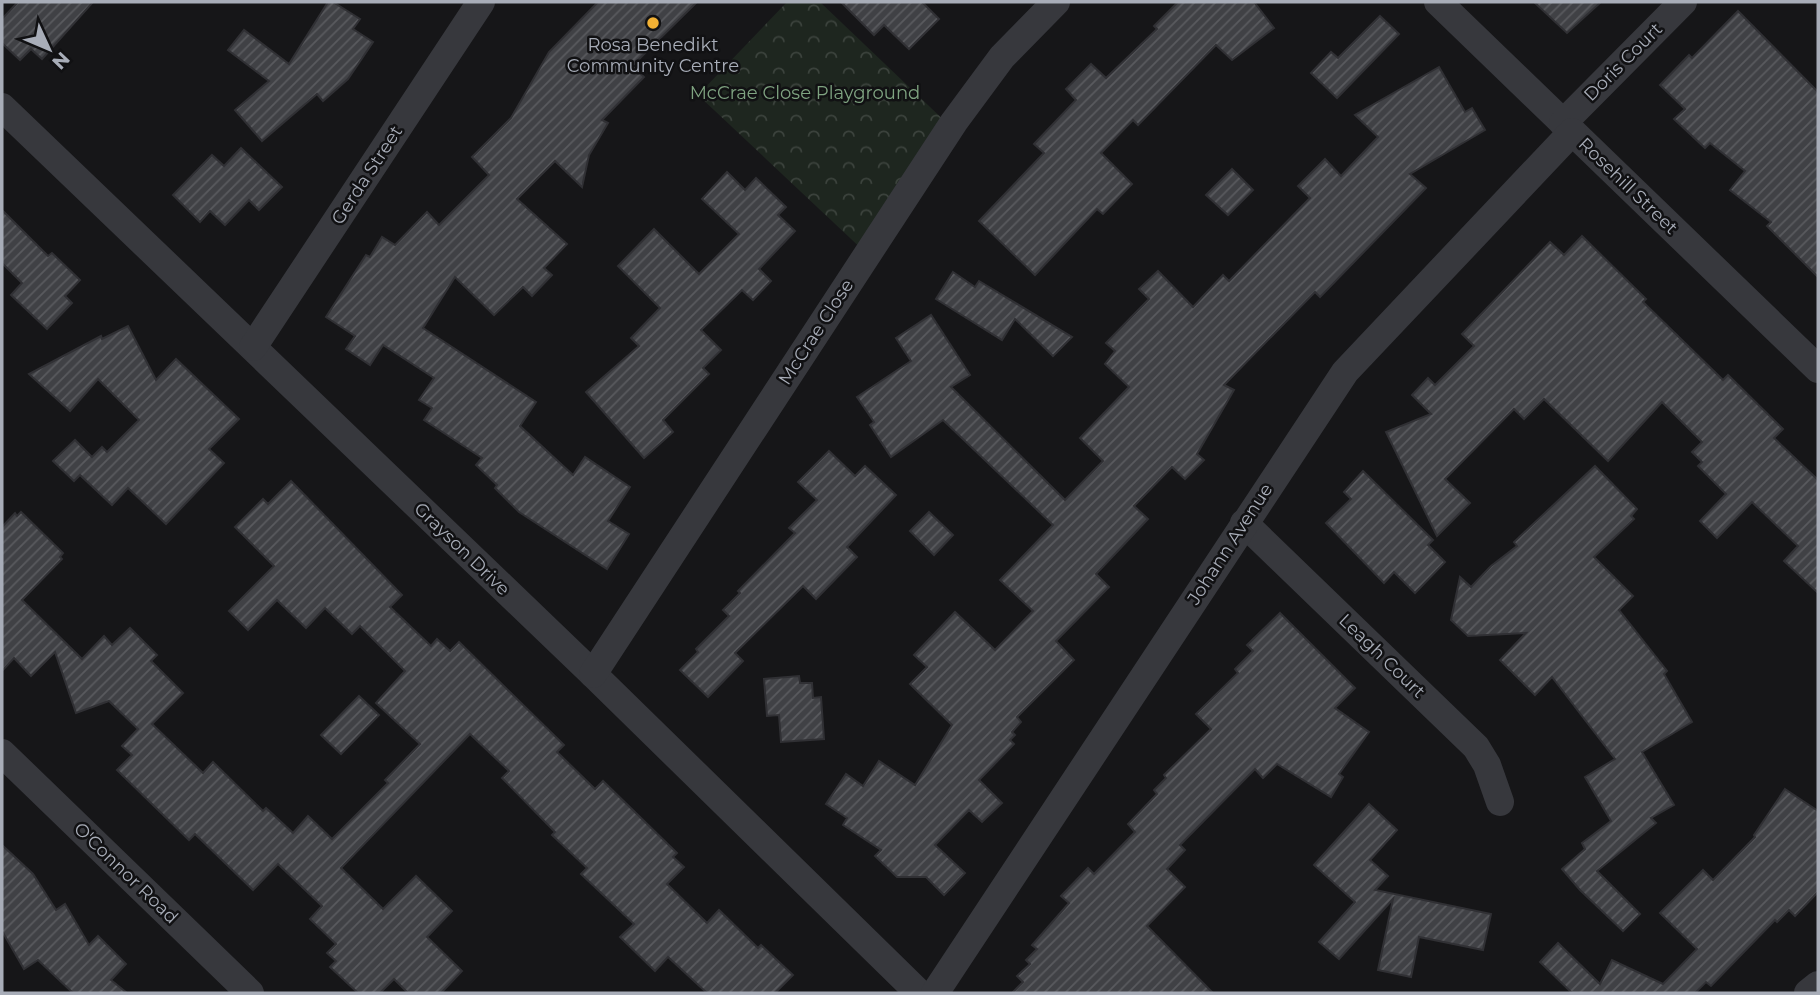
<svg xmlns="http://www.w3.org/2000/svg" width="1820" height="995" font-family="Montserrat,sans-serif">
	<style>
		.forest { fill: url(#forest-crowns) }
		.building { fill: url(#building-hatch); stroke: #303034; stroke-width: 2 }
		.lines { fill: none; stroke-linecap: round; stroke-linejoin: round }
		.street { stroke: #37383d; stroke-width: 28 }
		.poi-dot { fill: #f2b134; stroke: #111113; stroke-width: 2.5 }
		.labels { text-anchor: middle; stroke-width: 5; stroke-linejoin: round; paint-order: stroke }
		.poi-label { font-size: 18px; fill: #a8adb8; stroke: #111113 }
		.street-label { font-size: 18px; fill: #a8adb8; stroke: #111113 }
		.park-label { font-size: 18px; fill: #7fa381; stroke: #111113 }
	</style>
	<defs>
		<pattern id="forest-crowns" width="20" height="18" patternUnits="userSpaceOnUse" patternTransform="scale(1.75)"><rect width="20" height="18" fill="#1e261f"/><path d="M2 6a3 3 0 1 1 6 0M12 15a3 3 0 1 1 6 0" fill="none" stroke="#3c433d"/></pattern>
		<pattern id="building-hatch" width="6" height="6" patternUnits="userSpaceOnUse" patternTransform="scale(1.75)"><rect width="6" height="6" fill="#404145"/><path d="M-1 1l2-2M0 6l6-6M5 7l2-2" fill="none" stroke="#595a5e"/></pattern>
	</defs>
	<rect width="100%" height="100%" fill="#161618"/>
	<polygon class="forest" points="787,2 820,2 951,127 867,254 698,95"/>
	<g class="building">
		<polygon points="18,2 93,2 42,59 31,49 20,60 2,43 2,19"/>
		<polygon points="328,2 333,2 360,19 353,29 373,42 348,79 323,101 317,94 262,141 235,110 269,81 228,50 244,30 289,64"/>
		<polygon points="598,2 697,2 632,66 644,77 602,120 608,123 589,155 582,187 555,161 517,199 567,244 544,268 552,275 532,296 523,287 494,315 455,277 423,328 536,402 520,426 573,475 585,457 630,487 608,521 629,534 607,569 519,512 495,488 497,485 476,465 482,458 424,420 432,408 419,400 434,378 383,345 370,365 346,349 355,336 326,317 366,255 370,257 382,237 395,245 427,212 439,225 489,175 472,157 511,118 549,52"/>
		<polygon points="841,2 922,2 939,19 909,49 884,25 874,35"/>
		<polygon points="1178,2 1254,2 1274,28 1232,60 1216,45 1138,125 1133,120 1101,153 1132,184 1103,214 1097,209 1035,275 979,221 1044,153 1034,144 1076,100 1066,89 1091,64 1106,78 1157,29 1154,26"/>
		<polygon points="1534,2 1601,2 1567,33"/>
		<polygon points="1738,11 1818,92 1818,277 1767,226 1771,222 1730,190 1745,171 1710,143 1705,148 1674,119 1685,109 1660,85 1689,55 1692,58"/>
		<polygon points="1380,16 1399,34 1337,98 1311,73 1331,52 1338,58"/>
		<polygon points="1439,67 1465,112 1472,108 1485,130 1410,174 1426,188 1320,297 1315,292 1224,385 1234,390 1197,454 1204,460 1185,479 1172,467 1134,506 1148,519 1096,574 1109,587 1056,641 1074,660 1017,717 1021,722 1012,732 1015,735 1010,740 1014,744 979,780 1002,803 982,822 969,810 935,845 965,873 944,895 926,877 897,877 875,856 881,850 843,825 847,818 826,804 846,774 863,786 879,761 915,785 952,725 910,684 927,667 914,655 955,612 995,650 1033,611 1000,580 1053,525 943,420 891,457 870,425 874,422 857,397 911,361 896,338 931,315 970,375 951,387 1065,500 1103,461 1080,438 1129,387 1105,364 1115,351 1106,343 1149,299 1139,289 1158,271 1193,307 1223,275 1229,281 1310,198 1298,186 1325,159 1341,176 1378,137 1355,115"/>
		<polygon points="241,148 282,187 259,210 249,200 225,225 210,211 200,222 173,195 212,155 224,166"/>
		<polygon points="1232,169 1253,190 1228,215 1206,195"/>
		<polygon points="727,172 745,190 756,178 786,207 778,215 795,231 759,269 771,281 753,300 742,290 701,330 721,350 703,368 709,374 663,420 673,432 644,458 586,392 639,346 631,338 660,308 618,266 654,229 699,274 739,234 702,199"/>
		<polygon points="2,210 48,256 52,253 80,280 65,296 72,303 47,329 11,295 22,283 2,263"/>
		<polygon points="1582,236 1646,299 1643,302 1723,380 1728,375 1783,429 1774,438 1818,480 1818,593 1784,561 1798,546 1752,502 1717,538 1700,521 1726,494 1698,466 1702,462 1692,452 1702,442 1662,402 1608,461 1544,399 1524,419 1514,409 1445,479 1470,503 1437,536 1386,432 1431,414 1412,395 1428,378 1435,385 1474,346 1462,334 1550,242 1564,255"/>
		<polygon points="953,272 975,287 979,281 1072,337 1053,356 1015,319 1002,340 936,299"/>
		<polygon points="128,326 156,380 176,359 239,419 209,449 224,463 166,524 128,488 112,505 80,475 74,481 53,461 75,440 92,457 102,447 107,452 139,420 98,379 70,411 29,374 101,336 102,339"/>
		<polygon points="829,451 855,476 865,466 896,495 847,547 857,557 816,599 803,586 735,653 743,661 708,697 680,670 698,652 696,649 729,616 723,610 740,593 738,591 795,533 789,528 817,500 798,482"/>
		<polygon points="1595,466 1637,509 1631,516 1634,519 1594,557 1633,596 1619,610 1667,671 1664,674 1692,722 1642,752 1674,805 1651,818 1656,823 1597,871 1640,914 1623,931 1580,890 1562,869 1585,849 1582,843 1611,821 1585,777 1615,759 1552,677 1535,695 1500,660 1526,633 1468,636 1451,620 1460,577 1471,587 1491,566 1517,546 1514,542"/>
		<polygon points="1363,471 1433,540 1428,545 1445,562 1415,593 1394,572 1384,583 1326,523 1351,499 1344,492"/>
		<polygon points="291,481 402,595 390,607 431,646 437,639 450,651 459,642 564,745 557,752 595,789 603,781 677,853 673,857 684,867 667,884 707,923 719,910 758,948 761,945 793,975 775,993 707,993 668,957 655,971 620,937 634,924 581,874 587,868 552,835 555,832 502,778 509,771 470,734 341,868 383,909 416,876 452,911 427,937 462,971 441,993 408,993 394,979 380,993 358,993 330,967 336,961 327,953 336,944 310,919 322,906 278,864 253,890 195,834 189,840 117,770 132,755 122,746 138,729 109,701 76,713 55,652 31,676 14,658 2,671 2,527 15,513 17,516 21,512 63,553 60,557 62,559 22,600 82,659 104,636 112,645 130,628 157,655 151,661 183,693 152,724 203,773 213,762 263,811 266,808 293,833 308,816 332,839 388,783 385,780 420,744 376,703 405,671 360,626 352,634 325,608 306,628 277,600 248,630 229,611 274,566 235,527 263,499 268,504"/>
		<polygon points="929,512 953,535 934,555 910,531"/>
		<polygon points="1280,613 1355,688 1335,708 1369,732 1339,774 1343,777 1331,797 1277,764 1263,778 1255,769 1180,845 1185,850 1167,869 1185,887 1147,926 1213,993 1012,993 1023,982 1017,976 1030,964 1026,960 1037,949 1032,945 1069,903 1061,896 1088,868 1094,874 1135,832 1128,824 1157,794 1154,790 1166,778 1164,775 1211,729 1196,714 1238,673 1235,669 1253,651 1247,645"/>
		<polygon points="799,676 800,683 812,683 813,698 821,697 824,739 781,742 779,715 767,716 764,679"/>
		<polygon points="359,696 379,715 341,754 321,735"/>
		<polygon points="1785,789 1818,811 1818,892 1795,916 1789,910 1777,922 1775,920 1711,986 1706,982 1695,993 1572,993 1540,962 1558,943 1600,984 1612,960 1663,984 1697,949 1660,913 1703,870 1713,880 1755,837 1754,835"/>
		<polygon points="1369,804 1397,830 1370,860 1388,876 1375,890 1491,914 1483,950 1419,937 1411,977 1378,970 1393,899 1339,959 1319,942 1355,902 1314,865"/>
		<polygon points="2,845 33,874 56,910 65,904 89,945 98,936 126,964 111,980 127,993 73,993 38,960 24,969 2,931"/>
	</g>
	<g class="lines">
		<g class="street">
			<polyline points="1438,2 1818,369"/>
			<polyline points="2,107 593,674 919,993"/>
			<polyline points="1563,123 1683,2"/>
			<polyline points="253,347 481,2"/>
			<polyline points="1244,523 1476,747 1487,765 1500,802"/>
			<polyline points="593,674 954,122 1002,57 1056,2"/>
			<polyline points="2,753 250,993"/>
			<polyline points="935,993 1345,372 1572,132"/>
			<polyline points="1808,993 1818,985"/>
		</g>
	</g>
	<circle class="poi-dot" cx="653" cy="23" r="7"/>
	<g class="labels">
		<g class="poi-label">
			<text x="653" y="51">Rosa Benedikt<tspan x="653" dy="21">Community Centre</tspan></text>
		</g>
		<g class="street-label">
			<text transform="translate(1623 62) rotate(-45)" y="6">Doris Court</text>
			<text transform="translate(367 175) rotate(-57)" y="6">Gerda Street</text>
			<text transform="translate(1628 186) rotate(44)" y="6">Rosehill Street</text>
			<text transform="translate(816 332) rotate(-57)" y="6">McCrae Close</text>
			<text transform="translate(1230 544) rotate(-57)" y="6">Johann Avenue</text>
			<text transform="translate(462 549) rotate(44)" y="6">Grayson Drive</text>
			<text transform="translate(1382 656) rotate(44)" y="6">Leagh Court</text>
			<text transform="translate(126 873) rotate(44)" y="6">O'Connor Road</text>
		</g>
		<g class="park-label">
			<text x="805" y="99">McCrae Close Playground</text>
		</g>
	</g>
	<rect width="1820" height="995" fill="none" stroke="#a8adb8" stroke-width="7"/>
	<g transform="translate(49 49) rotate(134)" stroke="#111113" stroke-width="5" paint-order="stroke">
	<path d="M0-5L12 26L0 18L-12 26Z" fill="#a8adb8"/>
	<text y="-10" font-size="19" font-weight="bold" text-anchor="middle" fill="#a8adb8">N</text>
	</g>
</svg>
